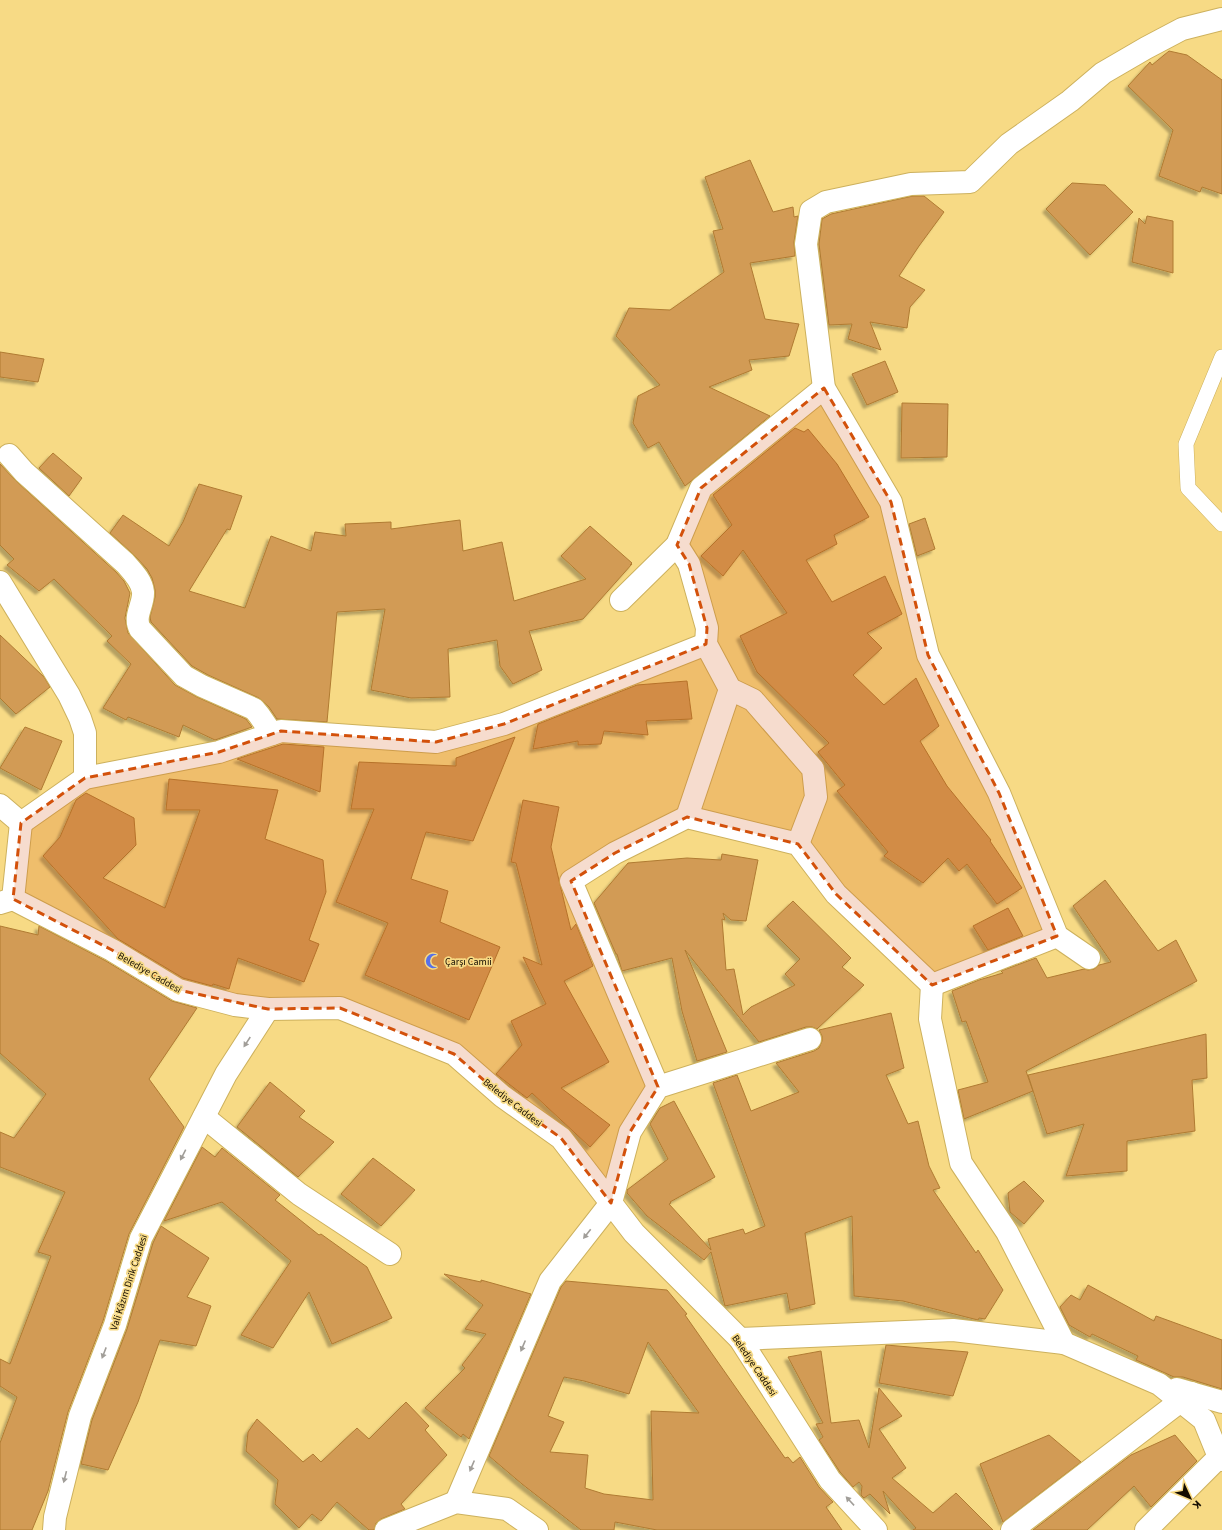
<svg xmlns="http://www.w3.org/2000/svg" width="1222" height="1530" font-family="'Source Sans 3',sans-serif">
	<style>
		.building { fill: #d29b54; stroke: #b07b33; fill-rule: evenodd; filter: url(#shadow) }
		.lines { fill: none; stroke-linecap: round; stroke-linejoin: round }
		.service-casing { stroke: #cdb15d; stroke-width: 16 }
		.minor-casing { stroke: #cdb15d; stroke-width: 24 }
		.secondary-casing { stroke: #cdb15d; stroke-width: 24 }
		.service { stroke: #fff; stroke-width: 15 }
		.minor { stroke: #fff; stroke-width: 22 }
		.secondary { stroke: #fff; stroke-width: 22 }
		.oneway { fill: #a19e99 }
		.marked { fill: #d3510b; fill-opacity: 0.2; stroke: #d3510b; stroke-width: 3; stroke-dasharray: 8 5; stroke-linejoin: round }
		.labels { text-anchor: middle; stroke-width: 3.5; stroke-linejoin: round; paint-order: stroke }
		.poi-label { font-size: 10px; fill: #140c00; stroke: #f7da85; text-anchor: start }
		.street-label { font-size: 10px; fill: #140c00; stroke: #f7da85 }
	</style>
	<defs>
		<filter id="shadow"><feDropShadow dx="-3.5" dy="3.5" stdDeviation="1" flood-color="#0004"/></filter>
	</defs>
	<rect width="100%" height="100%" fill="#f7da85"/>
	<g class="building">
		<polygon points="1169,51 1187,55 1222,80 1222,194 1202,187 1200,192 1159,176 1173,130 1128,86 1150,62 1152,65"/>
		<polygon points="750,160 773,212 793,207 794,217 798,216 794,242 795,256 750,263 765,319 799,324 789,356 749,360 752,370 709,387 770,416 685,486 659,442 648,448 633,423 638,396 660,385 616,336 629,308 670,310 724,272 713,231 723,229 705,177"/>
		<polygon points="1072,183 1105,185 1133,212 1090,255 1046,209"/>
		<polygon points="913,196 924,196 944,212 919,246 899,276 925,290 910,307 907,328 870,322 881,350 848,339 852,324 829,325 819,244 822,219 831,214"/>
		<polygon points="1147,216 1173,221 1173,273 1132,262 1139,218 1145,224"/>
		<polygon points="0,352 44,359 38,382 0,377"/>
		<polygon points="885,361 898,392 867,405 852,374"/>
		<polygon points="902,403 948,404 947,457 901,458"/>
		<polygon points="795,428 804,432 808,429 837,464 869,517 834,535 837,544 806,560 832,602 885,576 902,614 867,633 882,648 853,675 884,705 916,678 939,726 920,741 947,786 991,840 990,841 1022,888 997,904 967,864 959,871 948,858 923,883 884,856 888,852 837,791 845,785 818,752 829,743 757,672 740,636 787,613 743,550 723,576 701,556 732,525 713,495"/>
		<polygon points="53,453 82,478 69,496 39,468"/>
		<polygon points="0,464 16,481 116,572 124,581 130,593 125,618 128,633 175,685 197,697 246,719 252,727 215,740 183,725 179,737 128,717 126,720 103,708 131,664 107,641 112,636 54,579 39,591 7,565 14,559 0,545"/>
		<polygon points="199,484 242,496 230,530 227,529 189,591 245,608 271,536 311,551 315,532 346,536 345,524 391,522 391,529 460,520 463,551 502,542 514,601 586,579 561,556 590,526 632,563 630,565 632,564 583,619 529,631 542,670 513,684 500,666 497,640 448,649 450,697 411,698 371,690 385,609 337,612 327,722 277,719 269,707 259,698 208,675 192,666 151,622 150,617 155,597 155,590 152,578 147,569 134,555 110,533 123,515 169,546 183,522"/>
		<polygon points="925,518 935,549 917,556 909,524"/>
		<polygon points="0,635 44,677 50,687 16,714 0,698"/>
		<polygon points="687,681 692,719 646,721 648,735 604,731 601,744 578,745 578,741 533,749 538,724 637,685"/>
		<polygon points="25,727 62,741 41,790 0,768"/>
		<polygon points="515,737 473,841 426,832 411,879 448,891 440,922 500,947 469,1020 365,975 388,923 336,902 374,809 351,809 359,762 456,766 456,758"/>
		<polygon points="283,744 324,747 320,792 237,759"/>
		<polygon points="169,779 278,790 265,839 323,860 326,892 309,940 319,944 304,982 238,958 229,989 213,984 212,986 183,978 118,939 43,856 60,837 76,800 86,793 134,818 136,845 103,878 165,908 200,810 166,810"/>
		<polygon points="523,800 559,807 551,847 571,930 576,924 593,966 564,981 609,1062 561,1088 610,1125 590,1147 532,1093 527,1098 496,1074 522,1045 511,1021 546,1004 523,957 542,965 516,863 511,862"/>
		<polygon points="722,854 758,860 746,921 731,920 723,913 725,920 722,919 726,970 734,969 743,1015 751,1007 795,985 785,974 800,959 767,926 793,901 851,958 842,967 864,985 817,1029 812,1027 806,1027 759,1042 685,950 727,1052 697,1061 682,1011 672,958 622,971 617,954 616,954 594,903 628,863 687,858 721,860"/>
		<polygon points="1105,880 1158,951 1176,940 1197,981 1026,1071 1033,1091 964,1119 958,1090 988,1082 966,1021 962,1022 952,991 979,980 1003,973 1001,971 1036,958 1047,978 1084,969 1088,970 1094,969 1099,965 1111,962 1073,906"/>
		<polygon points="1008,908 1023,936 988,950 973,926"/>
		<polygon points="0,926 38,935 39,926 106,961 172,1001 197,1008 149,1079 184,1127 129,1234 103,1321 68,1412 48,1491 32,1530 0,1530 0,1443 17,1397 0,1386 0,1359 10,1364 51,1256 38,1252 65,1192 0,1167 0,1132 14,1138 46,1094 0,1053"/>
		<polygon points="891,1013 904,1068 886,1075 908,1124 918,1121 929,1166 940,1188 933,1190 976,1253 978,1250 1003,1290 985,1319 979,1318 978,1320 903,1301 854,1296 852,1216 805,1233 815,1304 790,1310 787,1293 725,1306 711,1252 704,1260 647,1216 627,1193 627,1190 668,1159 650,1124 660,1108 674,1101 715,1177 670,1202 671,1203 669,1204 711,1250 708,1239 743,1229 745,1234 765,1226 713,1083 737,1075 751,1111 799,1092 776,1063 814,1051 819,1048 822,1041 822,1036 819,1030"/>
		<polygon points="1206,1034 1207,1078 1192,1080 1195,1131 1127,1141 1127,1171 1066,1176 1084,1124 1047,1134 1028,1075"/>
		<polygon points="270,1082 305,1111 299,1117 334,1142 298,1177 237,1127"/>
		<polygon points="202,1147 215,1157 222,1148 280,1195 275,1200 319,1235 321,1234 367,1267 392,1318 332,1344 309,1292 273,1348 241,1335 291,1261 222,1202 164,1221"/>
		<polygon points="373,1158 415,1190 381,1226 341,1194"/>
		<polygon points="1024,1181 1044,1201 1024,1224 1010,1212 1008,1193"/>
		<polygon points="161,1226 209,1258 187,1297 211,1306 196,1346 160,1340 138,1402 108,1470 81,1464 92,1420 127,1329 153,1243"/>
		<polygon points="444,1274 481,1282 481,1280 531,1294 469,1439 463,1434 461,1437 425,1408 465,1368 462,1365 486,1334 465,1329 483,1305"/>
		<path d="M 566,1281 L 667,1290 L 687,1314 L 685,1315 L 785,1458 L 788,1457 L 793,1463 L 800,1457 L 819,1487 L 833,1502 L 826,1507 L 842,1530 L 657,1530 L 615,1522 L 614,1530 L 581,1530 L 522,1484 L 489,1456 L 561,1287 ZM 648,1342 L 699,1413 L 651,1411 L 653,1500 L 604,1494 L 585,1488 L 588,1455 L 550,1452 L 564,1422 L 548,1416 L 564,1377 L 584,1381 L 629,1394 Z"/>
		<polygon points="1088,1285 1154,1321 1156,1316 1222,1340 1222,1389 1183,1377 1174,1377 1165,1373 1136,1360 1138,1356 1092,1334 1090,1337 1069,1325 1060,1307 1071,1295 1080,1300"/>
		<polygon points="886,1345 968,1352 953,1396 879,1383"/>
		<polygon points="821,1351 831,1423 859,1420 869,1448 879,1388 902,1416 879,1429 906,1468 892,1478 933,1513 956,1493 993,1530 913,1530 916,1528 883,1491 890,1514 870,1494 864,1498 861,1495 862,1486 859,1482 853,1487 840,1472 819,1440 823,1437 816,1424 823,1423 788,1357"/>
		<polygon points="406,1402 429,1426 425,1430 447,1455 401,1504 405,1509 381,1519 376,1523 374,1530 369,1530 337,1502 321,1521 312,1514 299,1528 275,1504 278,1480 246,1451 248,1432 257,1419 303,1462 313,1454 321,1462 357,1428 369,1439"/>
		<polygon points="1049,1435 1081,1462 1003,1522 980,1464"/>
		<polygon points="1175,1435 1197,1461 1151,1507 1134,1486 1087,1530 1033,1530 1131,1455"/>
	</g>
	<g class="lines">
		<g class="service-casing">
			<polyline id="service" points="1222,357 1186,444 1188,488 1222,524"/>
		</g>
		<g class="minor-casing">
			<g id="minor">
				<path d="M 9,455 L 24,472 L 125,563 C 133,572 142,581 143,592 C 144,605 133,616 140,629 L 184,676 L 202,686 L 254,709 L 259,715 L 272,734"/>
				<polyline points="677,545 689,564 707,628 706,644 730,689 753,700 813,769 816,797 798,844"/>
				<polyline points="0,582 69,695 80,718 85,733 85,778"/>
				<polyline points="621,600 677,545 701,488 824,388"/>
				<polyline points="0,805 21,823 85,778 219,752 281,731 436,742 504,724 706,644"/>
				<polyline points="687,817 730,689"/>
				<polyline points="13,899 21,823"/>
				<polyline points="1089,958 1057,936 999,793 928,655 891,502 824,388 806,244 811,211 826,202 911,184 970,182 1009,144 1070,101 1103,73 1146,48 1182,29 1222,19"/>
				<polyline points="932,985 930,1019 961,1163 1007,1232 1064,1343"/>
				<polyline points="932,985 1057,936"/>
				<polyline points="658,1087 571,881 615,853 687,817 798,844 836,894 932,985"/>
				<polyline points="204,1117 299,1194 390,1254"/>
				<polyline points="1177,1389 1222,1402"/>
				<polyline points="456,1502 550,1281 611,1203 630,1132 658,1087 810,1039"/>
				<polyline points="386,1530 456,1502 507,1509 537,1530"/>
				<polyline points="1012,1530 1191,1393"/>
				<polyline points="1146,1530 1219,1457"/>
			</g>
		</g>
		<g class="secondary-casing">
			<g id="secondary">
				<polyline points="0,903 13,899 112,950 178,990 235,1005 268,1009 340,1008 454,1054 502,1096 561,1138 634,1233 740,1339 830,1480 876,1530"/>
				<polyline points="740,1339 953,1330 1064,1343 1159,1384 1204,1420 1219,1457 1222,1460"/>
				<polyline points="54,1530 55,1517 80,1416 115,1325 141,1238 226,1074 268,1009"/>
			</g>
		</g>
		<use href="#service" class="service"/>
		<use href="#minor" class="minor"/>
		<use href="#secondary" class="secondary"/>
	</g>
	<defs><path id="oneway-solid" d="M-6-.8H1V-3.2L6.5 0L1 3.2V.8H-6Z"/></defs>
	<g class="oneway">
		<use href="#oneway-solid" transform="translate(247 1042) rotate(123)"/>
		<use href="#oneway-solid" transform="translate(183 1155) rotate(117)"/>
		<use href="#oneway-solid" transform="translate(587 1234) rotate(128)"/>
		<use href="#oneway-solid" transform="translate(523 1346) rotate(113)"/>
		<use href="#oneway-solid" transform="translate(104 1353) rotate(111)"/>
		<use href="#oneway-solid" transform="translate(472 1466) rotate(113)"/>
		<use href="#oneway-solid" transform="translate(65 1477) rotate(104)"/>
		<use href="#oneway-solid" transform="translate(850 1501) rotate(-133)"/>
	</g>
	<path class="marked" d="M 824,388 L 891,502 L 928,655 L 999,793 L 1057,936 L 932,985 L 836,894 L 798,844 L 687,817 L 615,853 L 571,881 L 658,1087 L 630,1132 L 611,1203 L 561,1138 L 502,1096 L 454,1054 L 340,1008 L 268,1009 L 178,990 L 112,950 L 13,899 L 21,823 L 85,778 L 219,752 L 281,731 L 436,742 L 504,724 L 706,644 L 707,628 L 689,564 L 677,545 L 701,488 Z"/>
	<defs>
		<g id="mosque-bare" transform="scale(1.2)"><path d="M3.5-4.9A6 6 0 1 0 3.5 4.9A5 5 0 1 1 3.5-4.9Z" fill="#5971e7" stroke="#f7da85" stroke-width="2.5" paint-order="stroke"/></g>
	</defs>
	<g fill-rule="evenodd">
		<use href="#mosque-bare" x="433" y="961"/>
	</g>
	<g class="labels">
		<g class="poi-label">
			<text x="445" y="965">Çarşı Camii</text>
		</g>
		<g class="street-label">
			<text transform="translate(150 972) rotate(30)" y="4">Belediye Caddesi</text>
			<text transform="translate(513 1102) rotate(38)" y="4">Belediye Caddesi</text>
			<text transform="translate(128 1282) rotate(-72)" y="4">Vali Kâzım Dirik Caddesi</text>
			<text transform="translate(755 1365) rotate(56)" y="4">Belediye Caddesi</text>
		</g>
	</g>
	<g transform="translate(1190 1498) rotate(134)" stroke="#f7da85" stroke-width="3" paint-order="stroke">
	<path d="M0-3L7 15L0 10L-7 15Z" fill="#140c00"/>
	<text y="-6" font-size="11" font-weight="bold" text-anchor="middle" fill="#140c00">K</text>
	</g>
</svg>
